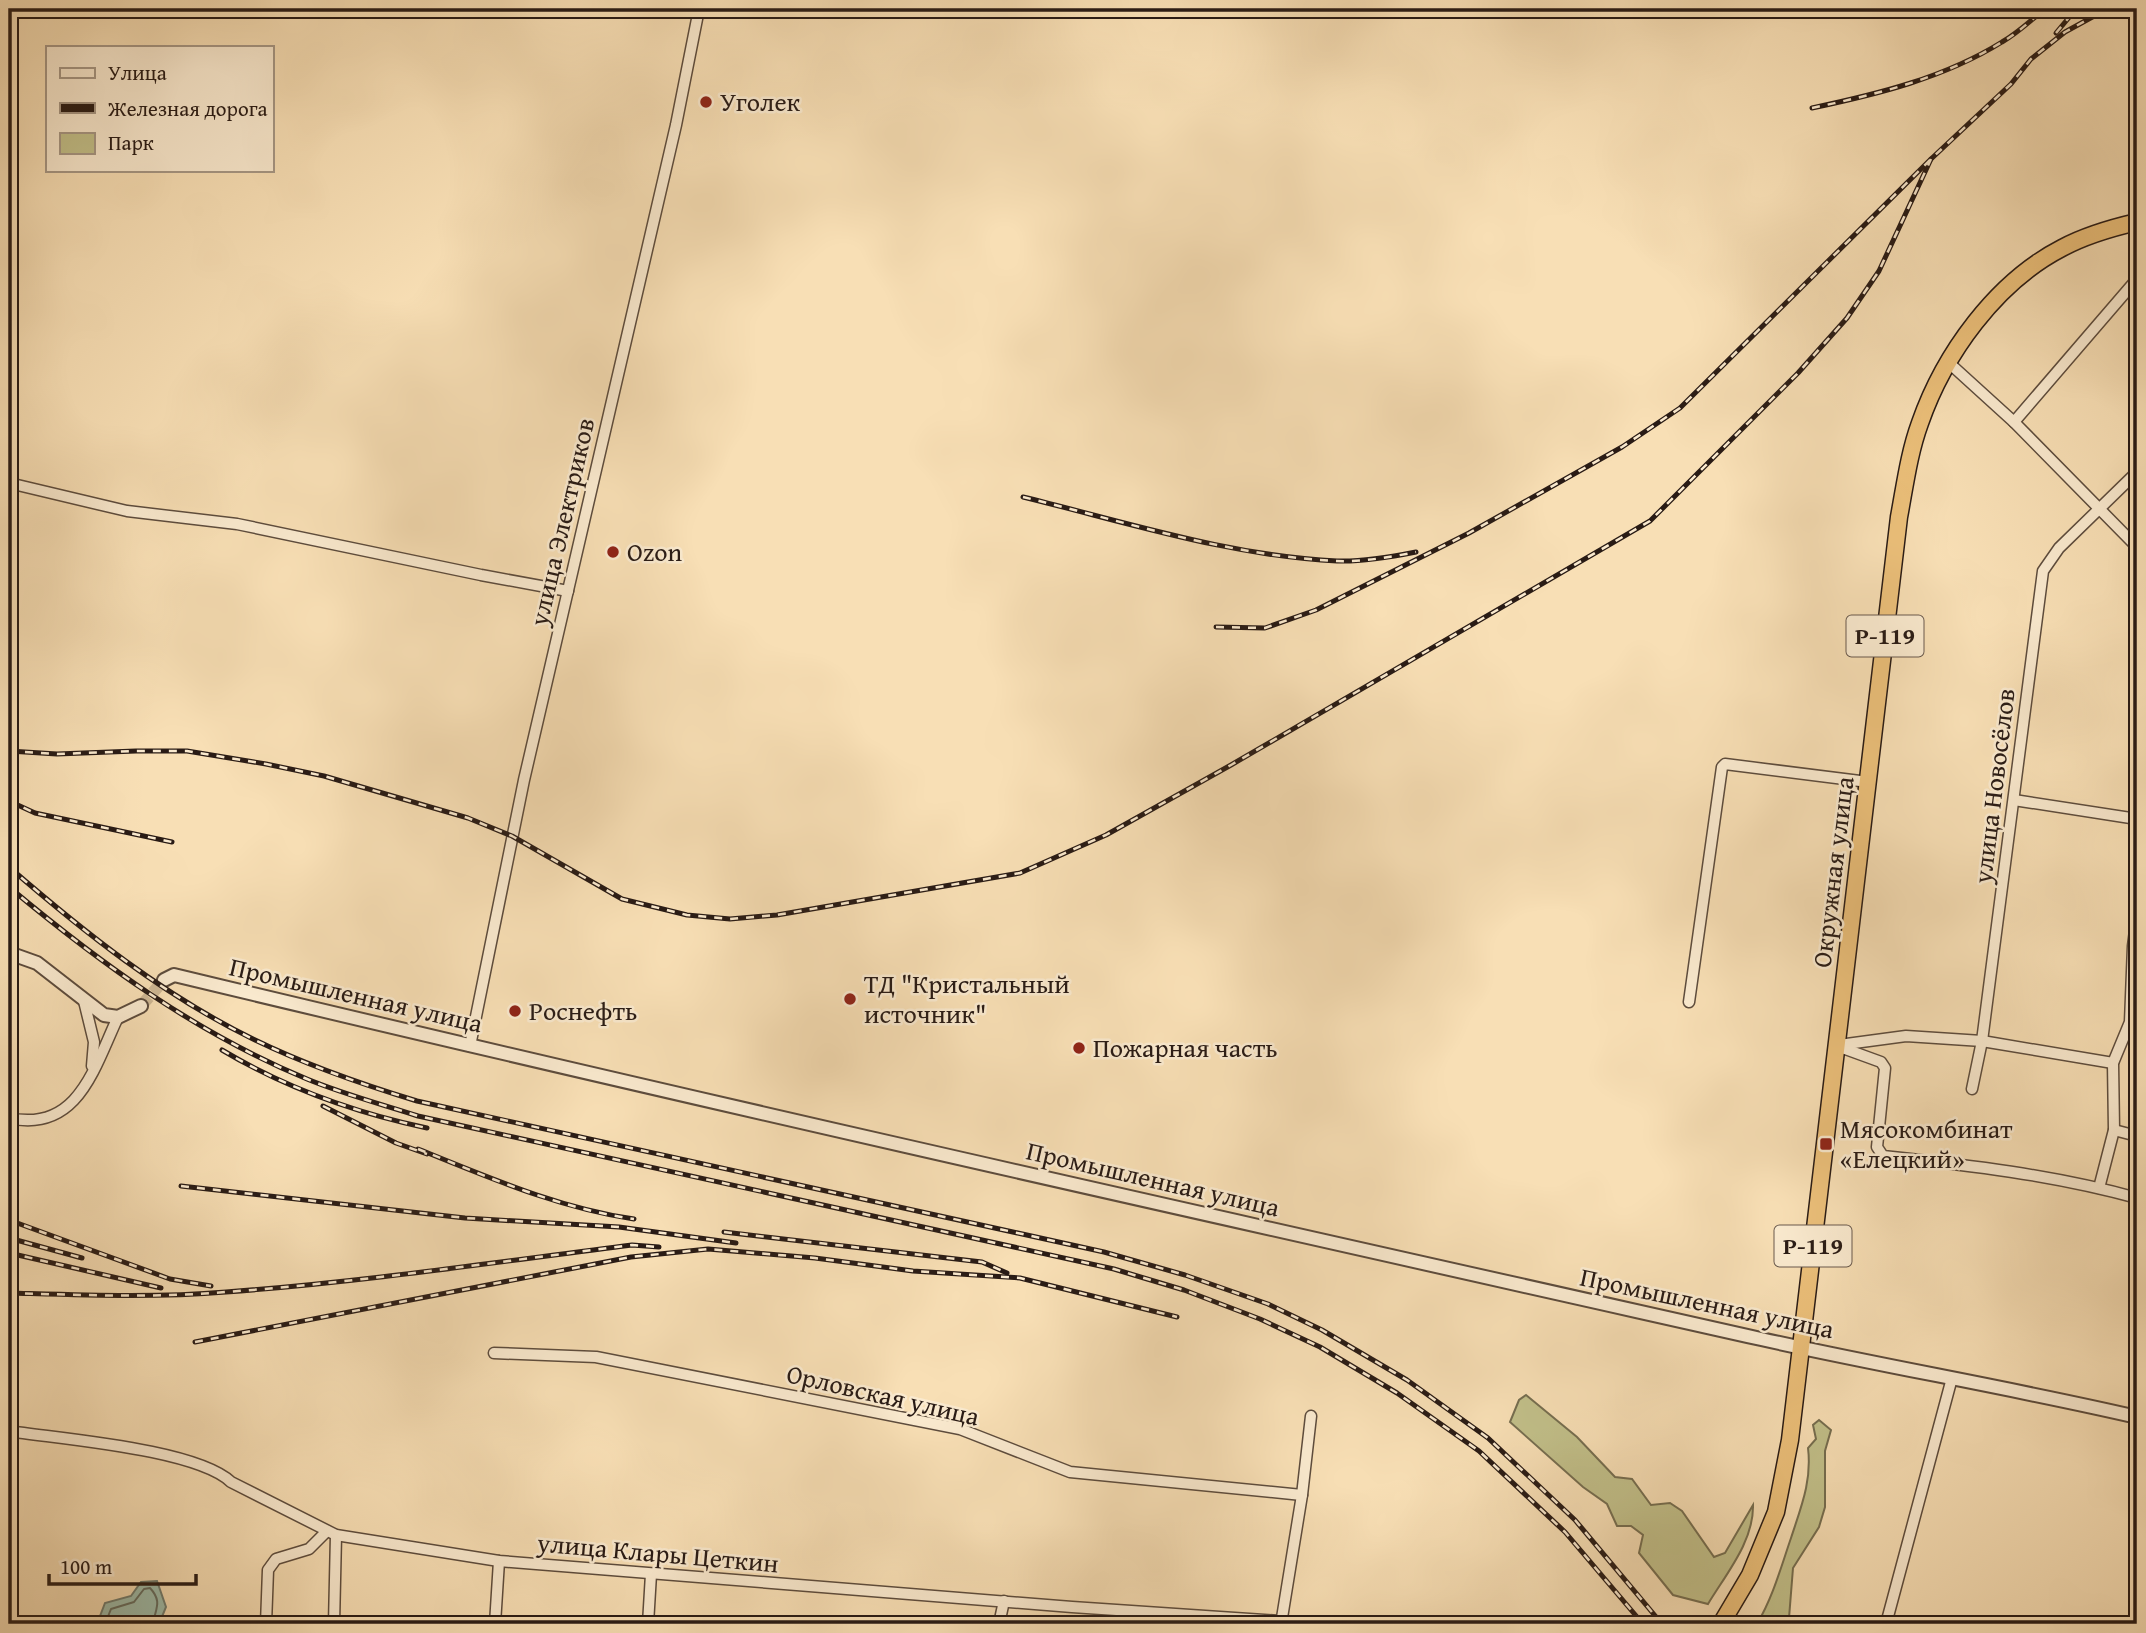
<svg xmlns="http://www.w3.org/2000/svg" width="2146" height="1633" font-family="'Gentium Book Plus',serif">
	<style>
		.green { fill: #c2c08a; stroke: #766e50; stroke-width: 2 }
		.water { fill: #9dbdac; stroke: #6f7c70; stroke-width: 2 }
		.lines { fill: none; stroke-linecap: round; stroke-linejoin: round }
		.shore { stroke: #636c60; stroke-width: 2 }
		.tertiary-tunnel { stroke: #cfb895; stroke-width: 12; stroke-dasharray: 12 6; stroke-linecap: butt }
		.minor-casing { stroke: #5d4c3d; stroke-width: 13 }
		.tertiary-casing { stroke: #5d4c3d; stroke-width: 16 }
		.trunk-casing { stroke: #291b15; stroke-width: 19 }
		.minor { stroke: #faeacf; stroke-width: 10 }
		.tertiary { stroke: #faeacf; stroke-width: 12 }
		.trunk { stroke: #ecc07a; stroke-width: 16 }
		.rail-casing { stroke: #291b15; stroke-width: 5 }
		.rail { stroke: #faeacf; stroke-width: 2.5; stroke-dasharray: 8; stroke-linecap: butt }
		.poi-dot { fill: #8f2418; stroke: #faeacf; stroke-width: 2.5 }
		.labels { text-anchor: middle; stroke-width: 5; stroke-linejoin: round; paint-order: stroke }
		.shield { fill: #faeacf; stroke: #68594d; stroke-width: 2 }
		.shield-label { font-size: 24px; font-weight: bold; fill: #291b15 }
		.poi-label { font-size: 26px; fill: #291b15; stroke: #faeacf; text-anchor: start }
		.street-label { font-size: 26px; fill: #291b15; stroke: #faeacf }
	</style>
	<rect width="100%" height="100%" fill="#f8dfb5"/>
	<filter id="stains"><feTurbulence type="fractalNoise" baseFrequency=".00286" numOctaves="4"/><feColorMatrix values="0 0 0 0 .2 0 0 0 0 .09 0 0 0 0 .02 0 0 0 .5 -.17"/></filter>
	<radialGradient id="worn" r=".72"><stop offset=".6" stop-color="#630" stop-opacity="0"/><stop offset="1" stop-color="#630" stop-opacity=".3"/></radialGradient>
	<g class="green">
		<path d="M 1526,1395 L 1577,1437 L 1615,1477 L 1632,1479 L 1651,1505 L 1670,1503 L 1682,1511 L 1714,1557 L 1725,1553 L 1753,1505 C 1754,1541 1726,1574 1708,1604 L 1673,1595 L 1639,1553 L 1643,1535 L 1631,1526 L 1617,1526 L 1607,1504 L 1583,1487 L 1510,1422 L 1519,1400 Z"/>
		<path d="M 1819,1420 L 1831,1430 L 1825,1451 L 1825,1507 L 1819,1527 L 1793,1568 L 1789,1618 L 1784,1624 L 1757,1624 C 1773,1597 1781,1567 1791,1538 C 1801,1507 1812,1481 1808,1448 L 1816,1439 L 1813,1425 Z"/>
	</g>
	<polygon class="water" points="157,1581 166,1607 159,1624 97,1624 105,1603 131,1596 141,1582"/>
	<g class="lines">
		<path class="shore" d="M 105,1624 L 111,1609 L 134,1602 L 144,1589 L 150,1588 C 163,1602 155,1609 153,1624"/>
		<polyline class="tertiary-tunnel" points="141,1006 164,980"/>
		<g class="minor-casing">
			<g id="minor">
				<polyline points="1948,362 2014,422 2137,547"/>
				<polyline points="2014,422 2137,279"/>
				<polyline points="9,483 127,511 237,524 481,575 568,591"/>
				<polyline points="2014,800 2137,819"/>
				<polyline points="84,1001 94,1042 92,1066"/>
				<polyline points="1689,1002 1722,767 1725,764 1868,782"/>
				<polyline points="1839,1045 1906,1036 1982,1041 2113,1063"/>
				<polyline points="470,1046 524,780 676,125 699,9"/>
				<path d="M 1837,1046 L 1881,1062 L 1885,1068 L 1877,1147 L 1883,1156 C 1968,1165 2054,1175 2137,1198"/>
				<polyline points="1972,1089 1982,1041 2043,571 2059,548 2137,472"/>
				<path d="M 9,1118 C 78,1133 94,1068 118,1017"/>
				<polyline points="2114,1130 2137,1136"/>
				<polyline points="2099,1188 2114,1130 2113,1063 2130,1022 2133,946 2137,915"/>
				<polyline points="494,1353 596,1357 960,1429 1070,1472 1302,1495"/>
				<path d="M 9,1431 C 60,1439 196,1449 231,1482 L 336,1535 L 499,1561 L 1072,1607 L 1324,1624"/>
				<polyline points="266,1624 268,1570 276,1559 309,1549 327,1531"/>
				<polyline points="334,1624 336,1535"/>
				<polyline points="495,1624 499,1561"/>
				<polyline points="648,1624 651,1574"/>
				<polyline points="999,1624 1004,1601"/>
				<polyline points="1281,1624 1302,1495 1311,1416"/>
				<polyline points="1886,1624 1952,1378"/>
			</g>
		</g>
		<g class="tertiary-casing">
			<g id="tertiary">
				<polyline points="9,953 37,963 104,1015 118,1017 141,1006"/>
				<path d="M 164,980 L 174,975 C 702,1102 1231,1220 1761,1339 C 1886,1367 2012,1388 2137,1417"/>
			</g>
		</g>
		<g class="trunk-casing">
			<path id="trunk" d="M 1721,1624 L 1750,1575 L 1776,1512 L 1790,1440 L 1899,517 C 1905,485 1909,453 1920,423 C 1944,354 1996,282 2062,248 C 2086,235 2111,228 2137,222"/>
		</g>
		<use href="#minor" class="minor"/>
		<use href="#tertiary" class="tertiary"/>
		<use href="#trunk" class="trunk"/>
		<g class="rail-casing">
			<g id="rail">
				<polyline points="2056,33 2076,9"/>
				<path d="M 1812,108 C 1878,94 1944,78 2002,42 C 2018,33 2031,20 2045,9"/>
				<path d="M 1023,497 C 1126,522 1230,556 1337,561 C 1363,562 1391,557 1416,552"/>
				<polyline points="1216,627 1265,628 1316,610 1469,533 1622,447 1680,408 1931,159 2011,84 2031,59 2065,32 2107,9"/>
				<polyline points="9,751 57,754 136,751 187,751 266,764 324,776 468,818 512,836 622,899 687,915 730,919 777,915 1020,873 1106,835 1231,765 1650,521 1798,373 1847,318 1879,271 1931,159"/>
				<polyline points="9,801 35,813 172,842"/>
				<path d="M 9,867 C 84,932 163,995 253,1039 C 306,1065 361,1084 417,1101 L 1104,1252 L 1185,1275 L 1268,1304 L 1322,1330 L 1407,1380 L 1488,1438 L 1575,1520 L 1662,1624"/>
				<path d="M 9,887 C 100,963 196,1033 307,1079 C 343,1094 381,1104 418,1116 L 1114,1269 L 1184,1290 L 1260,1319 L 1320,1347 L 1397,1393 L 1479,1451 L 1565,1532 L 1643,1624"/>
				<path d="M 222,1050 C 284,1087 356,1113 427,1128"/>
				<polyline points="323,1106 396,1143 427,1154"/>
				<path d="M 418,1149 C 488,1177 558,1208 634,1219"/>
				<polyline points="181,1186 465,1218 619,1227 736,1243"/>
				<polyline points="9,1220 170,1279 211,1286"/>
				<polyline points="724,1232 982,1262 1007,1273"/>
				<polyline points="9,1238 82,1258"/>
				<polyline points="9,1253 161,1288"/>
				<path d="M 9,1293 C 81,1295 154,1298 226,1292 C 362,1282 497,1262 632,1245 L 659,1247"/>
				<polyline points="195,1342 631,1257 708,1249 815,1258 913,1271 1020,1278 1177,1317"/>
			</g>
		</g>
		<use href="#rail" class="rail"/>
	</g>
	<g class="poi-dot">
		<circle cx="706" cy="102" r="7"/>
		<circle cx="613" cy="552" r="7"/>
		<circle cx="850" cy="999" r="7"/>
		<circle cx="515" cy="1011" r="7"/>
		<circle cx="1079" cy="1048" r="7"/>
		<rect x="1819" y="1137" width="14" height="14" rx="3.5"/>
	</g>
	<g class="labels">
		<g class="shield">
			<rect x="1846.5" y="615.5" width="77" height="41" rx="5"/>
			<rect x="1774.5" y="1225.5" width="77" height="41" rx="5"/>
		</g>
		<g class="shield-label">
			<text x="1885" y="644">Р-119</text>
			<text x="1813" y="1254">Р-119</text>
		</g>
		<g class="poi-label">
			<text x="720" y="111">Уголек</text>
			<text x="627" y="561">Ozon</text>
			<text x="864" y="993">ТД "Кристальный<tspan x="864" dy="30">источник"</tspan></text>
			<text x="529" y="1020">Роснефть</text>
			<text x="1093" y="1057">Пожарная часть</text>
			<text x="1840" y="1138">Мясокомбинат<tspan x="1840" dy="30">«Елецкий»</tspan></text>
		</g>
		<g class="street-label">
			<text transform="translate(562 522) rotate(-77)" y="9">улица Электриков</text>
			<text transform="translate(1994 786) rotate(-83)" y="9">улица Новосёлов</text>
			<text transform="translate(1833 872) rotate(-83)" y="9">Окружная улица</text>
			<text transform="translate(356 995) rotate(13)" y="9">Промышленная улица</text>
			<text transform="translate(1153 1179) rotate(13)" y="9">Промышленная улица</text>
			<text transform="translate(1707 1303) rotate(12)" y="9">Промышленная улица</text>
			<text transform="translate(883 1395) rotate(13)" y="9">Орловская улица</text>
			<text transform="translate(658 1553) rotate(5)" y="9">улица Клары Цеткин</text>
		</g>
	</g>
	<rect width="2146" height="1633" fill="none" stroke="#f8dfb5" stroke-width="35"/>
	<rect x="10" y="10" width="2125" height="1612" fill="none" stroke="#291b15" stroke-width="3.5"/>
	<rect x="18" y="18" width="2111" height="1598" fill="none" stroke="#291b15" stroke-width="2"/>
	<rect x="46" y="46" width="228" height="126" fill="#faeacf" stroke="#a69785" stroke-width="2"/>
	<rect x="60" y="68" width="35" height="10" fill="#faeacf" stroke="#a69785" stroke-width="2"/>
	<text x="108" y="80" font-size="21" fill="#291b15">Улица</text>
	<rect x="60" y="103" width="35" height="10" fill="#291b15" stroke="#a69785" stroke-width="2"/>
	<text x="108" y="116" font-size="21" fill="#291b15">Железная дорога</text>
	<rect x="60" y="133" width="35" height="21" fill="#c2c08a" stroke="#a69785" stroke-width="2"/>
	<text x="108" y="150" font-size="21" fill="#291b15">Парк</text>
	<path d="M49 1574v10h147v-10" fill="none" stroke="#291b15" stroke-width="3.5"/>
	<text x="60" y="1574" font-size="21" fill="#291b15" stroke="#faeacf" stroke-width="5" paint-order="stroke">100 m</text>
	<rect width="100%" height="100%" filter="url(#stains)"/>
	<rect width="100%" height="100%" fill="url(#worn)"/>
</svg>
